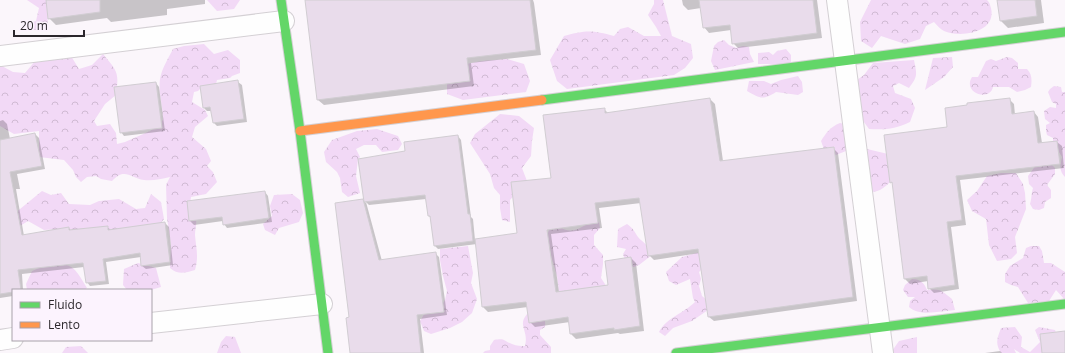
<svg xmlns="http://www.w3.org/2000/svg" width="1065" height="353" font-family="'Open Sans',sans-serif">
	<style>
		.forest { fill: url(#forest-crowns) }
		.shadow { fill: #0003 }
		.building { fill: #e9dceb; stroke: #d1cdd2 }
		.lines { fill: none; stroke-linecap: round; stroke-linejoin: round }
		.street-casing { stroke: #d4d0d4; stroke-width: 22 }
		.fast-casing { stroke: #d4d0d4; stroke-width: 11 }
		.slow-casing { stroke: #d4d0d4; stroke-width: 11 }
		.street { stroke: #fefefe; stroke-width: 20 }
		.fast { stroke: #63d668; stroke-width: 9 }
		.slow { stroke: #ff974d; stroke-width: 9 }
	</style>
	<defs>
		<pattern id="forest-crowns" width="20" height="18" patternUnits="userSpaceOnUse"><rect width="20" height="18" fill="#f2d9f6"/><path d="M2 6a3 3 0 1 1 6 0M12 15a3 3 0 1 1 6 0" fill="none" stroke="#d0bad3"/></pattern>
	</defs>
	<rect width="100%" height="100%" fill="#fbf6fb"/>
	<g class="forest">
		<polygon points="27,0 47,0 48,29 40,30 29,30 25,24 36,21 39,8"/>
		<polygon points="207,0 240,0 234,9 217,11"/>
		<path d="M 654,0 L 663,0 L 672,36 L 691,44 L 693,58 L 685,68 L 674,75 L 567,89 L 557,81 L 550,60 L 564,36 C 585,30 593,30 614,36 L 620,29 L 628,27 L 644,36 L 661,36 L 656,27 L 648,15 L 654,4 Z"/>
		<path d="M 871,0 L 987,0 C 990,3 990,5 991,8 C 997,33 960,38 944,31 C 940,29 937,25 934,22 L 926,26 L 920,39 L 905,44 L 881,36 L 872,48 L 861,41 L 860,22 Z"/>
		<polygon points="724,40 729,45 736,48 743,46 749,47 750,54 754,62 715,70 711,61 714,46 718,42"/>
		<path d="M 204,44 L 214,54 L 228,50 L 240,60 L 240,73 L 232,76 L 230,78 L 217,80 L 216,84 L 202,87 L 198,91 L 194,92 L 192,102 L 205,110 L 208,116 L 195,127 L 192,137 L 206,149 L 211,161 L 207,166 L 213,172 L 217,182 L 206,194 L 191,197 C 189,208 194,209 196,219 C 197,224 195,229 195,235 C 196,248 199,256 195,270 C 185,273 178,275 170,268 L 171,244 L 167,218 L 166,185 L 170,177 C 161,179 153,181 144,180 C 130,178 125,167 112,181 L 101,179 L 96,176 L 87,177 L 81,182 L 76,177 L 73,170 L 64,160 L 39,157 L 39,131 L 14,134 L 0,126 L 0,65 L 13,72 L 25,73 L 36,60 L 71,56 L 79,69 L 92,65 L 103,54 C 118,72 119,72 116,95 L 105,104 L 94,121 L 97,126 L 110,124 L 116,133 L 117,144 L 125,142 L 150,131 L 163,120 C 163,106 158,92 160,79 C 162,68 168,59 173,49 L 184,46 Z"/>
		<polygon points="786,49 791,55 791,64 758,64 758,53 769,52 773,55 777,51"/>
		<polygon points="952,57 953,67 944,77 925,90 933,58"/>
		<path d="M 1007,57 L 1012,58 L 1018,63 L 1018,69 L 1027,69 C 1032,74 1032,80 1031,87 L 1025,90 L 1017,92 L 1009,87 L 993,87 C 990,102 962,93 972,77 L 978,77 L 986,61 L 991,59 L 996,61 Z"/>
		<path d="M 507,59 L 524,64 L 530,81 L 526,92 L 463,100 L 447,94 L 447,75 C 464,60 485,61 507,59 Z"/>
		<path d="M 914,60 C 917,75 918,76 909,88 L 899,83 L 893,86 L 895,93 L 911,99 L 915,108 L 910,122 C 895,129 886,130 869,129 L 861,118 L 861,101 L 855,95 L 854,82 L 864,75 L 873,63 Z"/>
		<path d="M 798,76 L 802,82 L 803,92 L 798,95 L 776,92 C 762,101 760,98 747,91 L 749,81 L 764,81 L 771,84 L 781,80 Z"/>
		<path d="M 1054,86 L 1061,87 L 1062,92 L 1065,92 L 1065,177 C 1059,171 1060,165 1062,157 L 1053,142 L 1053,138 L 1047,135 L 1046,131 L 1046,125 L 1050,123 L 1045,119 L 1044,111 L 1050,107 L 1056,108 L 1056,104 L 1052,102 L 1048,92 L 1050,89 Z"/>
		<polygon points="500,114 519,116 534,128 532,141 531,156 522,168 527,181 510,200 510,222 502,220 500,208 500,195 494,188 490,174 470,143 475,134"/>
		<path d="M 840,123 L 848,125 L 851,140 L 846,151 L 836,155 L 825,152 L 821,141 C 826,133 830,127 840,123 Z"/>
		<polygon points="377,129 398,136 402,144 398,150 382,152 376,145 364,145 356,149 360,157 358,159 356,176 360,193 348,197 342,192 340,178 337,172 326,162 324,152 332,140 357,131"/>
		<path d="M 867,149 L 888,154 L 894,178 C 880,193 876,193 856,192 L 863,152 Z"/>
		<path d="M 1051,164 L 1055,168 L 1055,174 L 1047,185 L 1051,190 L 1051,198 L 1045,202 L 1044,208 L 1039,210 L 1033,209 L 1030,204 C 1032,198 1031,194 1033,188 L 1029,184 L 1028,176 L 1036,165 Z"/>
		<polygon points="1001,173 1016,173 1023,184 1025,193 1026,209 1015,237 1017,253 1011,259 997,261 989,245 986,219 972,211 967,200 977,191 987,176"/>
		<polygon points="42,191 51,195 61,193 69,204 90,205 99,201 119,199 136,209 145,208 151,194 161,202 164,219 152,233 98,236 88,228 65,233 59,229 44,230 28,221 20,226 9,218"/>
		<polygon points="292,194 300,200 303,213 299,222 279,228 275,235 265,230 263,224 272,216 270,206 274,195"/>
		<path d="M 595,220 L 599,222 L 600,228 L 594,235 L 594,245 L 603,255 L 603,264 L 601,278 L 605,284 L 607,292 L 556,295 L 559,291 L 557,276 L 546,239 L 549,230 L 558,226 C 573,236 580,227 595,220 Z"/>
		<path d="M 627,224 C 633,228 634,231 638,237 C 643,243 651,246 652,255 L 639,265 L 631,268 L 626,263 L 623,254 L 626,249 L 617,247 L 618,229 Z"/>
		<polygon points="468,246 473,273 471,283 477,299 472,313 462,322 450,328 431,334 424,331 420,321 426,311 440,308 445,300 447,291 443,276 440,260 440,249"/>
		<polygon points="1031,246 1039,246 1042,251 1044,263 1051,263 1065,272 1065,300 1056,290 1049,301 1028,303 1018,287 1011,285 1005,282 1005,274 1010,266 1023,258 1026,248"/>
		<path d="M 700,252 L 706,265 L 699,272 L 701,279 L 699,286 L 702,296 L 707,300 L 708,310 L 692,321 L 673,328 L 665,336 L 659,332 C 666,318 684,313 695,302 L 693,298 L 690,279 L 676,285 L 669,281 L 666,272 L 682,257 Z"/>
		<path d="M 51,263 C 74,263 76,270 87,288 L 84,290 L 27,290 L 26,284 L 32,271 Z"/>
		<polygon points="138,263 156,268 161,287 151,290 127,290 123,285 124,269"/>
		<path d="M 912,279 C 921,279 924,283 927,290 C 941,288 942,291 952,299 L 955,310 C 940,311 920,317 909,307 L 910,301 L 915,297 L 908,297 L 903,290 L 905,285 Z"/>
		<path d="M 537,313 C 544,317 546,319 545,327 L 540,330 L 540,335 L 551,347 L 551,353 L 483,353 L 485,351 L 490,350 L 490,346 L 494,340 C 506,338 503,341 512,344 C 517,346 521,346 525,346 C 529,330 517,326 527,314 Z"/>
		<path d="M 1015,327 L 1022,337 L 1021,347 L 1030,352 L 1040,342 L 1035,330 L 1039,327 L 1055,330 L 1058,338 L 1046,353 L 1020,353 L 1014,349 L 1016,353 L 1001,353 C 995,343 997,339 1001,328 Z"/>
		<polygon points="226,336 235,337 241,353 217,353 221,342"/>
		<polygon points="917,337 917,353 893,353 892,351 899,341"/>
		<polygon points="81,346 88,353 62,353 66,347"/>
	</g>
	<g class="shadow">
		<polygon points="47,0 205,0 205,4 167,9 167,15 111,22 107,18 56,25 49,18"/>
		<polygon points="306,0 533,0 534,3 541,55 471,63 474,86 324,105 318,100"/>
		<polygon points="682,0 817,0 822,38 738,48 733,43 731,30 709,33 704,27 701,8 688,10 683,5"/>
		<polygon points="998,0 1041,0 1044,23 1008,28 1001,21"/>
		<polygon points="238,82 242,85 247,122 217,126 213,122 212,111 207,111 204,108"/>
		<polygon points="156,83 159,87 165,131 124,136 121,132"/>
		<polygon points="710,99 715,104 723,161 833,148 838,153 857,301 714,321 709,317 700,253 654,260 649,255 641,203 599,208 602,228 551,234 559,292 609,285 631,258 636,263 644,331 620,334 618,333 576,339 571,334 570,322 535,327 530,322 528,307 488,312 483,307 477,244 438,249 434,245 431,218 429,216 426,199 369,205 366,202 382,261 435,253 439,257 447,315 420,319 424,353 351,353 350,318 363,200 366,203 359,160 406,152 458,136 461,140 471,217 473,219 475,240 518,234 552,178 604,109 609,114"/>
		<polygon points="1009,99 1014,104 1015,115 1034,112 1038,117 1042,143 1057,142 1062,146 1064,168 960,180 966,225 951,227 959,289 934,293 929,288 928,281 910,284 905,279 893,184 891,182 948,128"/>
		<polygon points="3,120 7,124 10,139 35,134 39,138 45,169 17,174 20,189 16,189 24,236 69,228 71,231 107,227 111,230 165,223 169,227 173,265 146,269 142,266 141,257 106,262 109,284 90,286 87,282 84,267 22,274 23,290 13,290 13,296 0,298 0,121"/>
		<polygon points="265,192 268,196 272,222 227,228 224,224 223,221 194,225 190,221 188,202"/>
		<polygon points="1000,351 1002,353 985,353"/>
	</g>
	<g class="building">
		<polygon points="46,0 100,0 100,12 48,19"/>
		<polygon points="305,0 530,0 536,50 467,58 470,81 317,100"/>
		<polygon points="699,0 813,0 817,33 732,44 730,25 703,28"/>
		<polygon points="997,0 1035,0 1037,16 1000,21"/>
		<polygon points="238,80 244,119 213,123 210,107 203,108 200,86"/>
		<polygon points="156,82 162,128 120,133 114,87"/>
		<polygon points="710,98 720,161 834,147 853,297 708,317 698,249 648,256 639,198 595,203 598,223 547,230 556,292 608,285 605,261 631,257 640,326 614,330 614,328 570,334 568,317 529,323 526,302 482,307 475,239 517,233 511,182 551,178 543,115 605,108 605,113"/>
		<polygon points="1010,98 1012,114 1034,111 1038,143 1057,141 1060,164 956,176 962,220 947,222 955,285 928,289 927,276 904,279 892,182 890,183 884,135 947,127 945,108 967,105 967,103"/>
		<polygon points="35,133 42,166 10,172 22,235 69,227 69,230 108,226 108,230 165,222 170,262 141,266 140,253 103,259 106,281 86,283 83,263 18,270 21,290 13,290 13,292 0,294 0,140"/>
		<polygon points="458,135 468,214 470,214 473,241 434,246 430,216 428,216 425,195 364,202 358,159 405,151 404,142"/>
		<polygon points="265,191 269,218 223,225 222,217 189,221 187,201"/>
		<polygon points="363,199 379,260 436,252 444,312 417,315 421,353 350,353 346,318 349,317 335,203"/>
		<polygon points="1065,331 1065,353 1042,353 1040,334"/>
	</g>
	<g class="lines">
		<g class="street-casing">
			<g id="street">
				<polyline points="837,0 883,353"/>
				<polyline points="0,56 284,21"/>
				<polyline points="151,323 322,304"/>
				<polyline points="0,340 13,338"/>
			</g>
		</g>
		<g class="fast-casing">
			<g id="fast">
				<polyline points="281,0 300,131 328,353"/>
				<polyline points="542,100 1065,32"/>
				<polyline points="676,353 1065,304"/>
			</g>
		</g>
		<g class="slow-casing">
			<polyline id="slow" points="300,131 542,100"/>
		</g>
		<use href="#street" class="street"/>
		<use href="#fast" class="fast"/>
		<use href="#slow" class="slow"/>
	</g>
	<rect x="12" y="289" width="140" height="52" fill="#fcf3fe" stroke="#a8a1aa"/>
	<rect x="20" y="302" width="20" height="6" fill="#63d668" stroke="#a8a1aa"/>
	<text x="48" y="309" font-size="12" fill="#2b272c">Fluido</text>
	<rect x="20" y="322" width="20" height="6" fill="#ff974d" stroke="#a8a1aa"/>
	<text x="48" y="329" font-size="12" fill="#2b272c">Lento</text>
	<path d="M14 30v6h70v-6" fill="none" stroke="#2b272c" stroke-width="2"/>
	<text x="20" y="30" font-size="12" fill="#2b272c" stroke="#fcf3fe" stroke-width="3" paint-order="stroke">20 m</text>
</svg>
